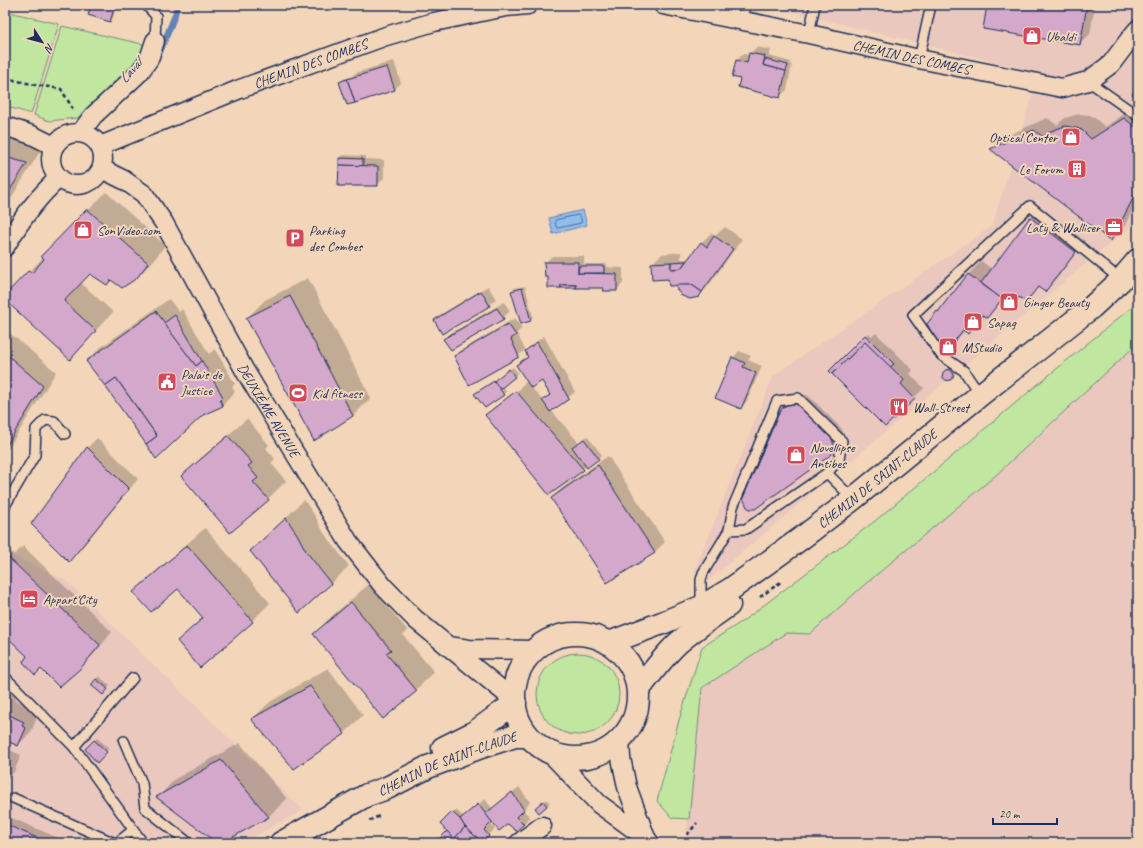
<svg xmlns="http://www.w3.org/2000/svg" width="1143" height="848" font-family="Caveat,sans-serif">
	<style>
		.built { fill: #eac8be }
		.green { fill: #c1e6a0; stroke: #6e8a7f }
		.water { fill: #91bdea; stroke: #6284b2 }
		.shadow { fill: #0003; fill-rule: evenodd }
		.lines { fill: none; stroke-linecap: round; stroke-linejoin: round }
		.shore { stroke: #4a6896; stroke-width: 1 }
		.stream { stroke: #6284b2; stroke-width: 6 }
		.building { fill: #d4a8cb; stroke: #1b2f5e }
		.lane-casing { stroke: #1b2f5e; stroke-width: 12 }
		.street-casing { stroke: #1b2f5e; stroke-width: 21 }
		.secondary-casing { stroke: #1b2f5e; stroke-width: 25 }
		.path { stroke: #1b2f5e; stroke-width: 2.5; stroke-dasharray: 4 3; stroke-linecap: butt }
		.lane { stroke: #f3d6b9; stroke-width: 9 }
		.street { stroke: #f3d6b9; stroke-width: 18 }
		.secondary { stroke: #f3d6b9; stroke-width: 22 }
		.labels { text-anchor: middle; stroke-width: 4; stroke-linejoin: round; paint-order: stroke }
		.poi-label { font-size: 14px; fill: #1b2f5e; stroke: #f3d6b9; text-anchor: start }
		.street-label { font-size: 14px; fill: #1b2f5e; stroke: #f3d6b9 }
		.water-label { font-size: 15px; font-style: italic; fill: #2d4473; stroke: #f3d6b9 }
	</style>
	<rect width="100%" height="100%" fill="#f3d6b9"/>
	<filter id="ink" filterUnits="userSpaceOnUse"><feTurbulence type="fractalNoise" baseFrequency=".025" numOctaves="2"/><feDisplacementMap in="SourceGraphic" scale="8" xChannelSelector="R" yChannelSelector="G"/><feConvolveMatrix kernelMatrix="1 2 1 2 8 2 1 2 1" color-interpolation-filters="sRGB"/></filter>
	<g filter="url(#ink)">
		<g class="built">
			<polygon points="764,5 1138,5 1138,220 710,579 694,572 773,376 992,226 1039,73"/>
			<polygon points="1138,334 1138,843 698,843 686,833 703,689 997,472"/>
			<polygon points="5,552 66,580 303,810 242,843 5,843"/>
		</g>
		<g class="green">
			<polygon points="5,11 59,24 31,114 5,106"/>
			<polygon points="62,26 147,45 117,86 77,118 49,121 34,115"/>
			<polygon points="1138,302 1138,343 996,475 863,586 810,634 786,633 702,688 689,819 672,818 657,801 679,720 702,647 743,621 875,521 1037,385"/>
			<circle cx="578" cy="694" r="41"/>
		</g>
		<polygon class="water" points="583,210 587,225 553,234 549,218"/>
		<g class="shadow">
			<polygon points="92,5 117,5 113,18 110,21"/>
			<polygon points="988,5 1095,5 1090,34 1080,44"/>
			<polygon points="757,47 771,50 769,56 791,62 790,64 792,65 787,90 780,96 741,78 737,60 743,54 750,55 750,53"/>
			<polygon points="394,61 401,83 395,89 340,82 343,79 351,77 355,73"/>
			<polygon points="1137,105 1138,106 1138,200 1124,227 1111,240 991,149 1004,137 1047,118 1057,125 1065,118 1079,114 1090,115 1095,118 1105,127"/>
			<polygon points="5,134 44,145 5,208"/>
			<polygon points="343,155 366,156 366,159 384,160 384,178 377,185 340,159"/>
			<polygon points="106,192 165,245 155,259 137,278 111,279 90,273 81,283 113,312 70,358 5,299 5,297"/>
			<polygon points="1040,208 1085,241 1055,281 1045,291 1039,287 1026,301 1020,297 1012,305 1004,299 987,317 984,315 968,333 965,330 948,349 937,312 944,305 969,274 981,261 992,269 1030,218"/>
			<polygon points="725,227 742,239 712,281 702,293 677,284 652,263 662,254 681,252 681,259 690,259 701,243 711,233 715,236"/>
			<polygon points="552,256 584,256 584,264 607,264 606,267 623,268 623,283 617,290 549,276 545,263"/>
			<polygon points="308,278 371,398 353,416 247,318 265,300"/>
			<polygon points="488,286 496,299 489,305 435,320 441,314"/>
			<polygon points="525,286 533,317 530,320 512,292 515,288"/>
			<polygon points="169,299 179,312 182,309 209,354 215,349 235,384 232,387 235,392 222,405 88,361 100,348"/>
			<polygon points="504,302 510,311 503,318 445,339 451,333"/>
			<polygon points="515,318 522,328 517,333 525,350 518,356 455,356 462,350"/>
			<polygon points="5,329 56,372 5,454"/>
			<polygon points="869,333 872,336 876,333 913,370 910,374 924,388 885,426 831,371"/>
			<path d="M 544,336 L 575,392 L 568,398 L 551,410 L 579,443 L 587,436 L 602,455 L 549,494 L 486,415 L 496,406 L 496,408 L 521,388 L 520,387 L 527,381 L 517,365 L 523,359 L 529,356 L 526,351 L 533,344 ZM 542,379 L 550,393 L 543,401 L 531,387 Z"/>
			<polygon points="739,351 751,356 748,360 762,366 747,401 741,408 733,358"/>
			<polygon points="513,367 518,373 502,386 507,391 486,407 479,391"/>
			<polygon points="950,367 953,367 956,370 956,373 950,379 945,379 943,377 943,374"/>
			<polygon points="800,394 807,395 812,399 842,429 844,435 842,442 827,457 784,408 794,398"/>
			<polygon points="247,419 269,445 266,448 275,459 271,463 286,481 268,499 230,532 183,476 201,458"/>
			<polygon points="97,438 138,479 79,551 69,560 33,524 88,447"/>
			<polygon points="608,456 665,542 655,552 607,582 552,498 562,488"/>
			<polygon points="304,500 315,516 324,533 349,566 331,584 251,551"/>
			<polygon points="205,528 270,603 252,621 178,641 203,617 178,588 135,592 153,574"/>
			<polygon points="23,546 112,632 94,654 80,667 29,656 5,634 5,548 15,554"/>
			<polygon points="369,584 408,631 403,635 434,672 416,690 314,634 332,616"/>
			<polygon points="328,668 363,715 345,733 295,768 252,719 270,702"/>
			<polygon points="99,676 110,686 102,694 92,684"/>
			<polygon points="5,682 13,689 16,700 36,709 34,713 38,715 31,732 18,745 5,739"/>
			<polygon points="97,738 109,748 97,761 94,741"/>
			<polygon points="240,743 287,799 269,816 219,843 158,797 175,779"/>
			<polygon points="5,748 21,755 14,772 5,781"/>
			<polygon points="519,787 530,802 523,810 530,817 523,824 492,820 490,823 495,829 480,843 436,843 448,831 442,824 456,810 464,817 485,799 492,808"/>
			<polygon points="546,799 550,803 547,806 536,808"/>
			<polygon points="5,815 70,843 5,843"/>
		</g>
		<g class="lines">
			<path class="shore" d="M 579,215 C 581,216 582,221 581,223 L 558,228 L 556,227 L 555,222 L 556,220 Z"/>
			<polyline class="stream" points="160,52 175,15 177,5"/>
		</g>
		<g class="building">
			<polygon points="91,5 115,5 110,22 88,15"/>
			<polygon points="987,5 1087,5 1080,45 983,29"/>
			<polygon points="749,53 765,56 763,65 786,71 780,98 738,87 740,79 732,77 736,60 747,63"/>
			<polygon points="765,59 788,65 786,71 763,65"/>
			<polygon points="387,67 395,90 355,103 347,79"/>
			<polygon points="347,79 355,103 347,105 339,82"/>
			<polygon points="1138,87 1138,98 1132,94"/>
			<polygon points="1124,118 1138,129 1138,189 1111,241 990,149 1034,130 1043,137 1051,131 1065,126 1076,128 1082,130 1091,139"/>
			<polygon points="5,157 27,163 5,198"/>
			<polygon points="339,158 363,159 363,166 339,165"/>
			<polygon points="339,165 378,166 378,186 338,186"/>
			<polygon points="87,209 148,263 137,278 122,288 111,280 107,285 90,274 64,301 96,331 70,360 5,300 5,295 28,271 32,273 44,259 41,256"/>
			<polygon points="1030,217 1076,252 1045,292 1038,287 1026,302 1019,297 1012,307 981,283"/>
			<polygon points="714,236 733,249 702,292 692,285 669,286 668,279 652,280 651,263 671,262 671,269 681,268 701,242 707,247"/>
			<polygon points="686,261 681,268 671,269 671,262"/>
			<polygon points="544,262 578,262 578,273 617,274 617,291 603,291 604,288 576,288 576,285 561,285 561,288 548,288 548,277 545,277"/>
			<polygon points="579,266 604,266 604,273 578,273"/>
			<polygon points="968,274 1002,299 987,318 982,315 968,334 963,330 948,350 937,342 927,324 937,311 938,312 952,293 953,293"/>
			<rect x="561" y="285" width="15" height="3"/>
			<polygon points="676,285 692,285 702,292 699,297 690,299 682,296 677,290"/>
			<polygon points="522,288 531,321 521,324 511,291"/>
			<polygon points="481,291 490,306 442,334 434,320"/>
			<polygon points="290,296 353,416 314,441 246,318"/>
			<polygon points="497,308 504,319 451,350 443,339"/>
			<polygon points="156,311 196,366 202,361 223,397 220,400 223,406 203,415 156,459 146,444 157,436 116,378 105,386 86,361"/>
			<polygon points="175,315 202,361 196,366 164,323"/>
			<polygon points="508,324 516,335 511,339 519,357 469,385 454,356"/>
			<polygon points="865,335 894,364 890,367 865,342 832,374 829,371"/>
			<polygon points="537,342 569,399 550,412 542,400 550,395 542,381 531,388 516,365 528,357 525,351"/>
			<polygon points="865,342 904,380 901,384 915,399 885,427 832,374"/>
			<polygon points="5,353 43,386 5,448"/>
			<polygon points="732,357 745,363 743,367 756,373 741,409 715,398"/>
			<polygon points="509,369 515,377 500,389 494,381"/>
			<circle cx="948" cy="375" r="5.5"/>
			<polygon points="116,378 157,436 146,444 105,386"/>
			<polygon points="494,381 504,395 485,408 474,394"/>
			<polygon points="516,391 584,470 549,495 485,415"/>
			<polygon points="789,404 796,404 802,408 832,439 834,446 833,452 828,457 755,509 750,509 747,507 743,498 779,413 783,407"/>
			<polygon points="228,436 252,463 248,466 258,478 253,482 269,500 230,533 181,476"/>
			<polygon points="584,439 599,459 587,468 572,447"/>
			<polygon points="87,447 129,489 69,562 31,524"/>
			<polygon points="598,465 655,553 607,583 551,498"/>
			<polygon points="286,518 297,534 306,551 331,584 299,613 250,551"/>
			<polygon points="187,545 253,622 200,668 177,641 203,618 178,589 151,612 133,592"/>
			<polygon points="9,558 100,645 81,668 59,687 41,669 35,675 23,662 27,656 5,635 5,563"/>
			<polygon points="351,602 391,650 386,653 417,691 383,719 313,634"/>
			<polygon points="96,679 108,689 103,695 91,685"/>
			<polygon points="310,686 345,734 294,769 251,719"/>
			<polygon points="5,713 24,722 22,726 26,728 18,746 5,740"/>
			<polygon points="94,740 107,752 97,763 85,749"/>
			<polygon points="221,760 269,817 222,843 217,843 156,797"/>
			<polygon points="512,792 524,810 517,817 524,824 516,831 508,824 499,831 485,814"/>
			<polygon points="543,801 547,806 539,813 535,808"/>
			<polygon points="478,804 492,822 484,830 489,836 483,843 465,827 460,819"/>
			<polygon points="452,812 460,819 465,827 454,839 440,824"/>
			<polygon points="5,824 49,843 14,843 5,839"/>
			<polygon points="465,827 483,843 458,843 454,839"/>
			<polygon points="447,831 458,843 435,843"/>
		</g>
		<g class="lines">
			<g class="lane-casing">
				<g id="lane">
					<polyline points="146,5 156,16 155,41"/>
					<polyline points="742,20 745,5"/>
					<polyline points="809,34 815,5"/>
					<polyline points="919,59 931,5"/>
					<polyline points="1088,81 1138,116"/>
					<polyline points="980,395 964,371 941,355 913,315 1030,206 1115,275 1120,281"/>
					<polyline points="827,473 839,460 842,441 798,398 777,401 733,507 729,530 746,529 827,473 853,499"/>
					<polyline points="5,506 35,455 36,429 45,420 54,421 65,434"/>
					<polyline points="701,605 701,580 703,573 729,530"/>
					<polyline points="5,677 74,747 143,843"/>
					<polyline points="124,741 142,783 145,808 189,843"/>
					<polyline points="74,747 133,678"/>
					<polyline points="13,798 115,843"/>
					<polyline points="117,843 133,830"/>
				</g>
			</g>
			<g class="street-casing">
				<g id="street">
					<path id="s1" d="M 663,5 L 809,34 L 919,59 L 1062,88 L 1088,81 L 1111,64 L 1132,36 L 1138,29"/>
					<polyline points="5,126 32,135 54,146"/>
					<polyline points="81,132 93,116 139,73 149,59 155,41"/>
					<circle cx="77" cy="159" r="26"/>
					<path id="s2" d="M 100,146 L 240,89 L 386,36 L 434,22 L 481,12 L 506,7 L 528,5"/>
					<path id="s3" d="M 102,169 L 124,180 L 144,194 L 164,223 L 245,371 L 348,541 L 383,586 L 415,619 L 514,700"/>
					<path d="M 5,247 C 20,221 36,198 59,178"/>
					<polyline points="448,646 469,649 535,650"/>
					<polyline points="620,740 621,758 627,787 646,838"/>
					<polyline points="549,752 599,804 646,838 650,843"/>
					<polyline points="519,843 542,826"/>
				</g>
			</g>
			<g class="secondary-casing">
				<g id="secondary">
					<circle cx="576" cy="696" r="62"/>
					<path id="s4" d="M 609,643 L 662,623 L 701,607 L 731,589 L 803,537 L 853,499 L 980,395 L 1092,307 L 1120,281 L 1138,260"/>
					<path d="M 640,688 C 652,672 664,656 678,643 C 694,629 712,617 729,605"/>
					<polyline points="443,748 475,732 515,703"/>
					<path id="s5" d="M 281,843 L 367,795 L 387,788 L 428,767 L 481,747 L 515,736 L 528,736"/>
				</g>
			</g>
			<g class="path">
				<polyline points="5,78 40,86 43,86 61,89 73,109"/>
				<polyline points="760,597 782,581"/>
				<polyline points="369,821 381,815"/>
				<polyline points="687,835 697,823"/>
			</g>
			<use href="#lane" class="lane"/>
			<use href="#street" class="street"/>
			<use href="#secondary" class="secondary"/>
		</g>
	</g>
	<defs>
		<g id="shop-square" transform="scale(1)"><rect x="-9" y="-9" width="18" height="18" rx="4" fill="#d1495b" stroke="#f3d6b9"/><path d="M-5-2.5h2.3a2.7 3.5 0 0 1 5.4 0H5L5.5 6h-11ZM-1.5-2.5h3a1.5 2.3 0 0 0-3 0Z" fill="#fff"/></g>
		<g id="building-square" transform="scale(1)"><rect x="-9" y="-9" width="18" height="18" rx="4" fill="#d1495b" stroke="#f3d6b9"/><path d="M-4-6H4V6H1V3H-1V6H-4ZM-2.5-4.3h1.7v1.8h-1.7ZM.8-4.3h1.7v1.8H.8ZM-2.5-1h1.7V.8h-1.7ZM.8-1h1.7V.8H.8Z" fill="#fff"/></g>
		<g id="office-square" transform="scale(1)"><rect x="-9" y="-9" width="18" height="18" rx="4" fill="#d1495b" stroke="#f3d6b9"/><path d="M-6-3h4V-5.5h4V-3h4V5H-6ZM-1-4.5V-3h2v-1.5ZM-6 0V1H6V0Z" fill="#fff"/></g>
		<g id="parking-square" transform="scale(1)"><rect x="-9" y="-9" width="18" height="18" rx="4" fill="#d1495b" stroke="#f3d6b9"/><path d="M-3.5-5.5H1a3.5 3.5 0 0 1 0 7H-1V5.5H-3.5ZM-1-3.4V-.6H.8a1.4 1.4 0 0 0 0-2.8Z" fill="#fff"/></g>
		<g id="civic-square" transform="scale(1)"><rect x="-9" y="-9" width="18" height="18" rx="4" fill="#d1495b" stroke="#f3d6b9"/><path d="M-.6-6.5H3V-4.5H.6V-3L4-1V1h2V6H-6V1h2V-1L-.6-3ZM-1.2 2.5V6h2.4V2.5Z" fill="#fff"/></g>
		<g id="stadium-square" transform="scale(1)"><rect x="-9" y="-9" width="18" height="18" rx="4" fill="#d1495b" stroke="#f3d6b9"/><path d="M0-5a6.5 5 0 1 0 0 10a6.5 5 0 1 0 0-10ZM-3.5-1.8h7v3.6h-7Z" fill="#fff"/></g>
		<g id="restaurant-square" transform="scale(1)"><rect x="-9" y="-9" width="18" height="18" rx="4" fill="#d1495b" stroke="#f3d6b9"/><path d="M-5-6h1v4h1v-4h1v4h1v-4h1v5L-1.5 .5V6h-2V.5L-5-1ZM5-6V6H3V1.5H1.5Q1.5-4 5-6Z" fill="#fff"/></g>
		<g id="hotel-square" transform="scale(1)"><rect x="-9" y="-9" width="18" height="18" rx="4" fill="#d1495b" stroke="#f3d6b9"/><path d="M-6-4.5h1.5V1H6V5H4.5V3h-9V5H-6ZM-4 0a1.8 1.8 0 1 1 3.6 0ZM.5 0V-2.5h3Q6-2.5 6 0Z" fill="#fff"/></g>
	</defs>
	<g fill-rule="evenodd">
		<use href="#shop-square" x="1032" y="36"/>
		<use href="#shop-square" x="1071" y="137"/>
		<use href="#building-square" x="1077" y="169"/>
		<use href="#office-square" x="1114" y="227"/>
		<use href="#shop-square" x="83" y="230"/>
		<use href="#parking-square" x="295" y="238"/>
		<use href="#shop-square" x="1009" y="302"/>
		<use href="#shop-square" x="973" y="322"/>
		<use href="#shop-square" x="948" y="347"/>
		<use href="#civic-square" x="167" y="382"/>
		<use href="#stadium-square" x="298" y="393"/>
		<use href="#restaurant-square" x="899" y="407"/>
		<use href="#shop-square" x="796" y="455"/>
		<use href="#hotel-square" x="29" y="599"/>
	</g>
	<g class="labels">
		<g class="poi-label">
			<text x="1046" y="41">Ubaldi</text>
			<text x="1057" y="142" text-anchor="end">Optical Center</text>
			<text x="1063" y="174" text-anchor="end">Le Forum</text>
			<text x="1100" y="232" text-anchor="end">Laty &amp; Walliser</text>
			<text x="97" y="235">SonVideo.com</text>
			<text x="309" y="235">Parking<tspan x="309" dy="16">des Combes</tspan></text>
			<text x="1023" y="307">Ginger Beauty</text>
			<text x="987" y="327">Sapag</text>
			<text x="962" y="352">MStudio</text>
			<text x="181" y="379">Palais de<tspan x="181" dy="16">Justice</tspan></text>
			<text x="312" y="398">Kid fitness</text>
			<text x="913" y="412">Wall-Street</text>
			<text x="810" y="452">Novellipse<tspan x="810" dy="16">Antibes</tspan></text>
			<text x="43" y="604">Appart'City</text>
		</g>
		<g class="street-label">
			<text dy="5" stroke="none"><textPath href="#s1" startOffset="254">CHEMIN DES COMBES</textPath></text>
			<text dy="5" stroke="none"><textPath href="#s2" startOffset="226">CHEMIN DES COMBES</textPath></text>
			<text dy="5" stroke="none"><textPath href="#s3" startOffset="299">DEUXIÈME AVENUE</textPath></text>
			<text dy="5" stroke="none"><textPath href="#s4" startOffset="317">CHEMIN DE SAINT-CLAUDE</textPath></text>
			<text dy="5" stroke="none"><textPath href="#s5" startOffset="185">CHEMIN DE SAINT-CLAUDE</textPath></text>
		</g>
		<g class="water-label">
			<text transform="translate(130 71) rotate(-48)" y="5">Laval</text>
		</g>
	</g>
	<rect width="1143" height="848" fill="none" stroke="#f3d6b9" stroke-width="20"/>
	<rect x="10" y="10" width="1123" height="828" fill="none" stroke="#1b2f5e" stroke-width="1.5" filter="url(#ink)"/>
	<g transform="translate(42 42) rotate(126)" stroke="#f3d6b9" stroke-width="3" paint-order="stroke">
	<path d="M0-3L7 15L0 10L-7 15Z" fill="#1b2f5e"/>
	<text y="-6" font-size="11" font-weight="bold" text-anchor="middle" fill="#1b2f5e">N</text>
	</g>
	<path d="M993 818v6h64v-6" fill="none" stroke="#1b2f5e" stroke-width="2"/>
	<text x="999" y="818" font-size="12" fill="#1b2f5e" stroke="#f3d6b9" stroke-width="3" paint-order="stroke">20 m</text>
</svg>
